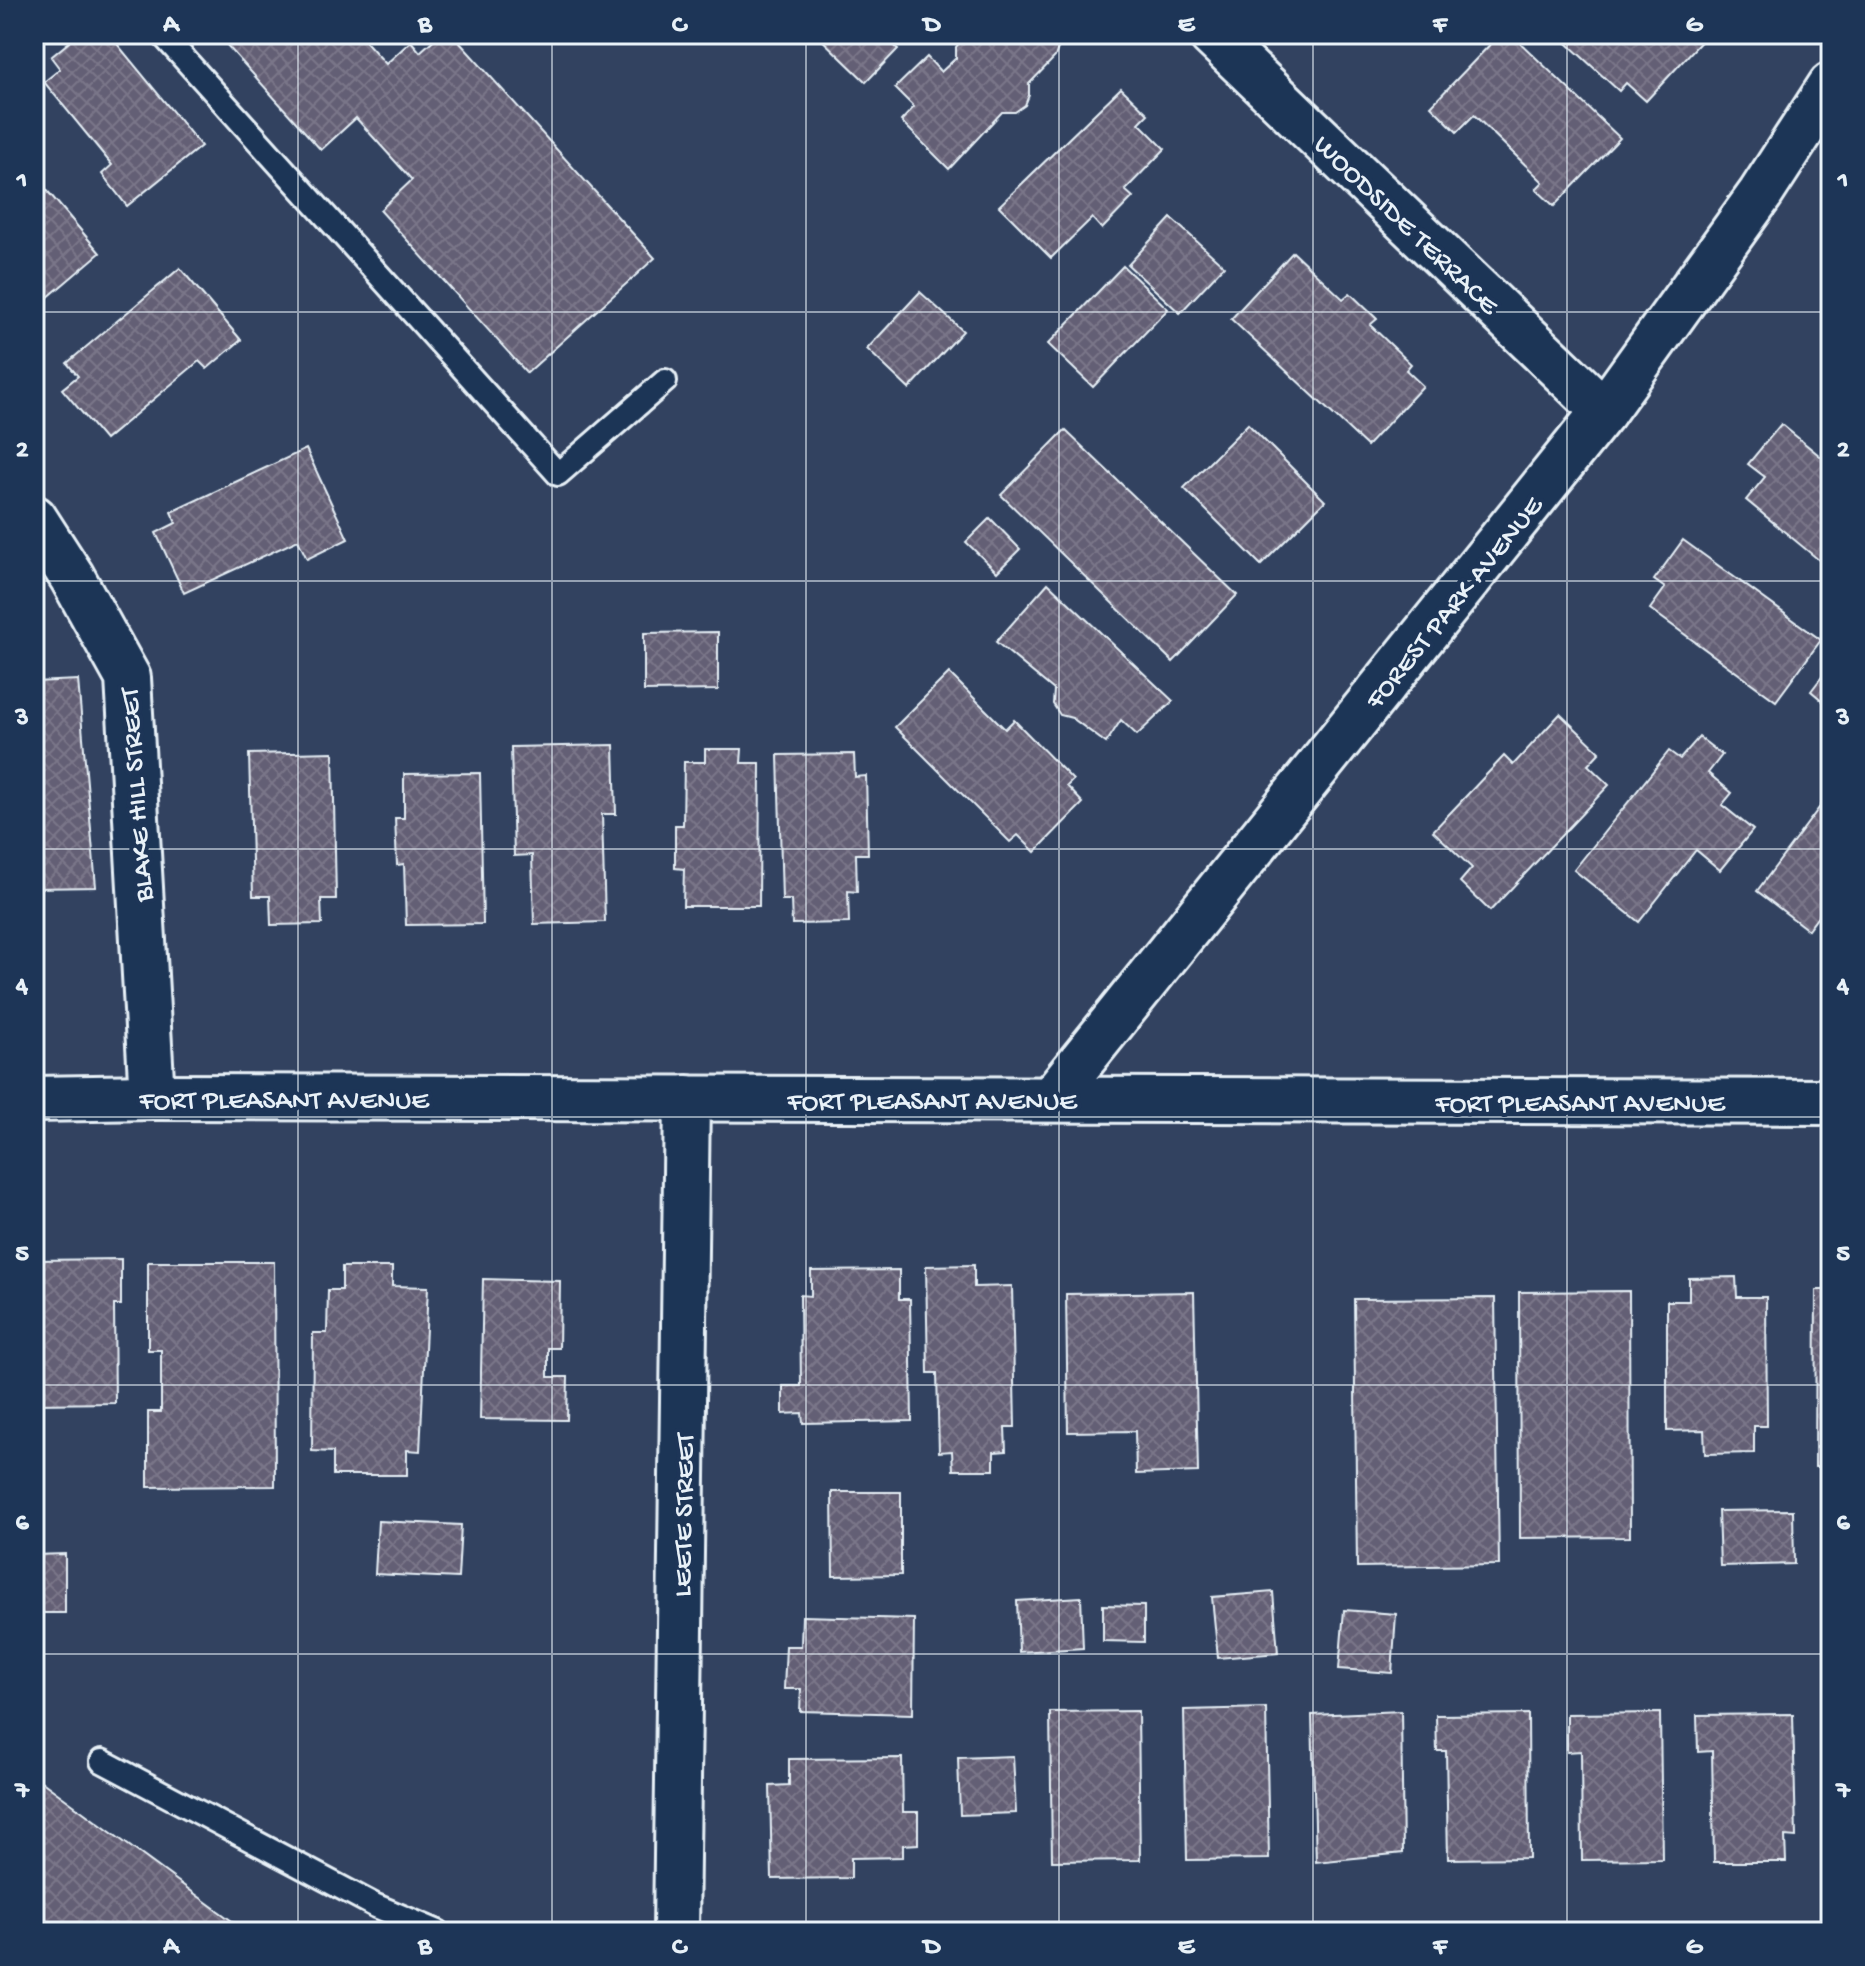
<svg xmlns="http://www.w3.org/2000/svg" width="1865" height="1966" font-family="'Gochi Hand',sans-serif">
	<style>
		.building { fill: url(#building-cross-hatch); stroke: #e8f1f8; stroke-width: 2 }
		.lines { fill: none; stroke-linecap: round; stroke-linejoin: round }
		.lane-casing { stroke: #e8f1f8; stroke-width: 28 }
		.street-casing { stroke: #e8f1f8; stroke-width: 50 }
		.secondary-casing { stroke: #e8f1f8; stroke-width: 50 }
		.lane { stroke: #1d3557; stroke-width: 22 }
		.street { stroke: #1d3557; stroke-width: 44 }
		.secondary { stroke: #1d3557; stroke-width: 44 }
		.grid { fill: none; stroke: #e8f1f8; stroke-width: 2; stroke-opacity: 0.55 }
		.labels { text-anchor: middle; stroke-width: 8; stroke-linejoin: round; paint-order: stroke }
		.street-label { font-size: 28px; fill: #e8f1f8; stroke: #1d3557 }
		.neatline { fill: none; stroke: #e8f1f8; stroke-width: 3 }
		.grid-label { font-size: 26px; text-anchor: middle; font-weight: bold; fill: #e8f1f8 }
	</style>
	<defs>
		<pattern id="building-cross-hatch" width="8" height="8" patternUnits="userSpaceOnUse" patternTransform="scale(2)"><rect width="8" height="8" fill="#645f74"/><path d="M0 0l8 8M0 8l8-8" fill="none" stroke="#7a7689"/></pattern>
	</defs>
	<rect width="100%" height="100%" fill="#324260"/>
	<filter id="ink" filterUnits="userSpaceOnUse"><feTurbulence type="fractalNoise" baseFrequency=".0125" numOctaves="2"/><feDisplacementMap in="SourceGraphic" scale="16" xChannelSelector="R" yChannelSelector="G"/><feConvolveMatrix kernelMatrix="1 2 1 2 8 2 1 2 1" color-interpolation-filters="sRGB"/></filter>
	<g filter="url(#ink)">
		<g class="building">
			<polygon points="79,34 109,34 201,146 127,206 102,174 112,165 44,82 60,69 51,57"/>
			<polygon points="217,34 359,34 386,64 411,41 420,52 440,34 452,34 655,258 527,373 380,210 412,180 356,118 321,150"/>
			<polygon points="816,34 899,34 891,42 898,49 866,82"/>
			<polygon points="966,34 1055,34 1059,45 1055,57 1029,84 1029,95 1025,105 1015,112 1002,112 949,169 901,121 914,107 895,88 927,57 941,72 956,58 956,47"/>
			<polygon points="1500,34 1511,34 1620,138 1554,206 1536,189 1543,182 1474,115 1457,132 1431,106"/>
			<polygon points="1557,34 1708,34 1646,101 1626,83 1619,91"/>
			<polygon points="1121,88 1148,114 1139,123 1165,149 1125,190 1133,197 1102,229 1092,218 1051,258 999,206"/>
			<polygon points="34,175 100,253 34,309"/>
			<polygon points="1171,218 1224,266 1180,313 1128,265"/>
			<polygon points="1293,252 1343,299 1350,293 1377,319 1370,325 1411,364 1406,370 1423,386 1367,446 1231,319"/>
			<polygon points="1123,266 1168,309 1093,387 1048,344"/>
			<polygon points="180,268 241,340 207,369 199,361 105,440 62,389 78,376 67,363"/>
			<polygon points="920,292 963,331 909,389 867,349"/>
			<polygon points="1831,370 1831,388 1822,381"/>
			<polygon points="1248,424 1325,501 1261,565 1184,488"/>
			<polygon points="1781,424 1831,465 1831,570 1746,500 1765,477 1748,464"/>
			<polygon points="1065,430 1237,595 1173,662 1001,495"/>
			<polygon points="306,449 348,539 307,559 298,540 184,593 156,533 176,523 171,512"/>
			<polygon points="990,518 1020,549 997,572 966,542"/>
			<polygon points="1683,540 1821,640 1776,701 1650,609 1665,588 1654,580"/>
			<polygon points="1048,583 1173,701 1137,735 1121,720 1106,743 1072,718 1060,715 1053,704 1054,690 996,642"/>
			<polygon points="718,632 718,690 644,691 644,633"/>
			<polygon points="1831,665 1831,708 1811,691"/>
			<polygon points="949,673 1005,729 1014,720 1073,780 1067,786 1083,803 1035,852 1018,835 1010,842 895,727"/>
			<polygon points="78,680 96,887 34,888 34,682"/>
			<polygon points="1560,714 1600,752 1588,765 1609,785 1490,911 1460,882 1472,868 1433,831 1504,756 1513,765"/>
			<polygon points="1699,737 1722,755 1708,773 1732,793 1722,805 1753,830 1720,870 1696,850 1639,922 1574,870 1669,751 1680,759"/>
			<polygon points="614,745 616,814 602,814 605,922 534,924 532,855 514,856 511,747"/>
			<polygon points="705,749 742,749 741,763 760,763 759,906 683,906 684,869 675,868 675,825 683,825 684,762 705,762"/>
			<polygon points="333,752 336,899 321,899 322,924 271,925 270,896 253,896 249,754"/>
			<polygon points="854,754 855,777 866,776 868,854 856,854 857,892 848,891 849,923 792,924 791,900 782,900 778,755"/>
			<polygon points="480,773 483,924 406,925 404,864 397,865 395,818 404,818 404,774"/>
			<polygon points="1831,792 1831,922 1820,914 1808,930 1757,891"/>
			<polygon points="121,1259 121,1305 114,1305 115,1403 34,1404 34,1260"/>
			<polygon points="148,1262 274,1262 275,1486 148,1487 148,1412 161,1412 161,1350 148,1350"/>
			<polygon points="974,1265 974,1287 1012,1286 1015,1427 1005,1427 1006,1451 994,1452 994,1470 953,1470 952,1451 939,1452 937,1373 928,1373 926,1266"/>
			<polygon points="342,1267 392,1267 392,1286 428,1287 420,1451 407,1450 407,1475 333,1475 333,1452 312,1451 313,1333 327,1333 328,1290 342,1290"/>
			<polygon points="899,1270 899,1299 910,1299 912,1421 803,1423 802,1413 783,1414 783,1386 801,1386 800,1295 811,1296 811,1271"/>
			<polygon points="1736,1277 1737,1297 1766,1297 1767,1426 1754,1426 1754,1453 1705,1454 1704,1430 1667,1431 1667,1301 1689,1301 1689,1278"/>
			<polygon points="483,1279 560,1281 559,1348 548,1348 548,1377 568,1377 567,1420 480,1419"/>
			<polygon points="1816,1290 1831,1290 1831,1467 1815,1467"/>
			<polygon points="1629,1291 1630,1537 1520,1538 1519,1292"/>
			<polygon points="1194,1292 1198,1472 1136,1474 1135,1431 1068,1432 1066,1294"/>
			<polygon points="1495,1298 1499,1565 1357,1567 1354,1299"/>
			<polygon points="832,1492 901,1492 901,1575 833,1576"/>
			<polygon points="1793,1510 1794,1564 1720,1566 1718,1511"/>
			<polygon points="378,1521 461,1525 458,1578 375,1574"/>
			<polygon points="65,1554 65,1613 34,1613 34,1555"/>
			<polygon points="1273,1592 1278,1653 1218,1658 1212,1597"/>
			<polygon points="1081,1597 1083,1648 1019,1652 1017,1601"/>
			<polygon points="1103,1605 1144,1606 1144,1642 1103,1641"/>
			<polygon points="1344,1610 1396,1614 1392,1673 1339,1669"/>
			<polygon points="802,1616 914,1619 913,1714 800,1711 801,1689 784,1689 786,1646 801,1646"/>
			<polygon points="1827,1707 1831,1707 1830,1841"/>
			<polygon points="1266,1708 1269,1859 1187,1860 1184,1710"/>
			<polygon points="1138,1711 1140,1860 1052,1861 1050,1712"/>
			<polygon points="1401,1711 1403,1853 1316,1862 1312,1715"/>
			<polygon points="1660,1713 1662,1859 1582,1860 1581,1751 1567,1752 1567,1714"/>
			<polygon points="1528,1714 1529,1858 1448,1859 1446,1751 1437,1751 1436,1715"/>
			<polygon points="1793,1714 1796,1837 1785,1836 1786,1862 1714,1862 1712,1751 1698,1752 1697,1715"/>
			<polygon points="1013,1756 1016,1813 960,1815 958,1758"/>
			<polygon points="902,1758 903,1812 918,1812 918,1844 903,1845 903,1857 851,1858 851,1878 772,1879 770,1786 789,1785 789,1759"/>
			<polygon points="34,1776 247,1932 34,1932"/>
		</g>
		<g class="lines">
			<g class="lane-casing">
				<g id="lane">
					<polyline points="162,34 558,474 665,381"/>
					<polyline points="102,1761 376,1906 438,1932"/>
				</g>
			</g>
			<g class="street-casing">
				<g id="street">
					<polyline points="1211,34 1604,411"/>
					<polyline points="34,518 72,577 128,678 152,1097"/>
				</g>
			</g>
			<g class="secondary-casing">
				<g id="secondary">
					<polyline points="34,1099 152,1097 1831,1102"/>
					<polyline points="1051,1099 1604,411 1761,193 1831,85"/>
					<polyline points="676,1932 687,1098"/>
				</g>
			</g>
			<use href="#lane" class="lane"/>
			<use href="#street" class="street"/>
			<use href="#secondary" class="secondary"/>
		</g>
	</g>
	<path class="grid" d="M 298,34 L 298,1932M 552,34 L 552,1932M 806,34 L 806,1932M 1059,34 L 1059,1932M 1313,34 L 1313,1932M 1567,34 L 1567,1932M 34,312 L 1831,312M 34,581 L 1831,581M 34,849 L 1831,849M 34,1117 L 1831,1117M 34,1385 L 1831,1385M 34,1654 L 1831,1654"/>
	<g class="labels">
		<g class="street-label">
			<text transform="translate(1408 223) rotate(44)" y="10">WOODSIDE TERRACE</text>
			<text transform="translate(1452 601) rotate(-51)" y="10">FOREST PARK AVENUE</text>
			<text transform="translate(134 795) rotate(-94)" y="10">BLAKE HILL STREET</text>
			<text x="284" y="1108">FORT PLEASANT AVENUE</text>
			<text x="932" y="1109">FORT PLEASANT AVENUE</text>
			<text x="1580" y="1111">FORT PLEASANT AVENUE</text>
			<text transform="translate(681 1515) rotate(-89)" y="10">LEETE STREET</text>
		</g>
	</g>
	<rect width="1865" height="1966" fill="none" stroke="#1d3557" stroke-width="88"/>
	<rect x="44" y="44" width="1777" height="1878" class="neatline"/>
	<g class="grid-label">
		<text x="171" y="31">A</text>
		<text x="425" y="31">B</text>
		<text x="679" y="31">C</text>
		<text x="932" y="31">D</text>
		<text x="1186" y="31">E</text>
		<text x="1440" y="31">F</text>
		<text x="1694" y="31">G</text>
		<text x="22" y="187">1</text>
		<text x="1843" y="187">1</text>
		<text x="22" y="456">2</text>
		<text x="1843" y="456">2</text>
		<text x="22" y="724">3</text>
		<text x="1843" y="724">3</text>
		<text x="22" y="992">4</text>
		<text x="1843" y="992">4</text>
		<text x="22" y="1260">5</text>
		<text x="1843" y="1260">5</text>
		<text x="22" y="1529">6</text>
		<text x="1843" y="1529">6</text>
		<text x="22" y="1797">7</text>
		<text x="1843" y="1797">7</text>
		<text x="171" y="1953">A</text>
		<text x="425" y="1953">B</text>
		<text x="679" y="1953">C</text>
		<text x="932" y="1953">D</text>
		<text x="1186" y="1953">E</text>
		<text x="1440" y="1953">F</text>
		<text x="1694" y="1953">G</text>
	</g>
</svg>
